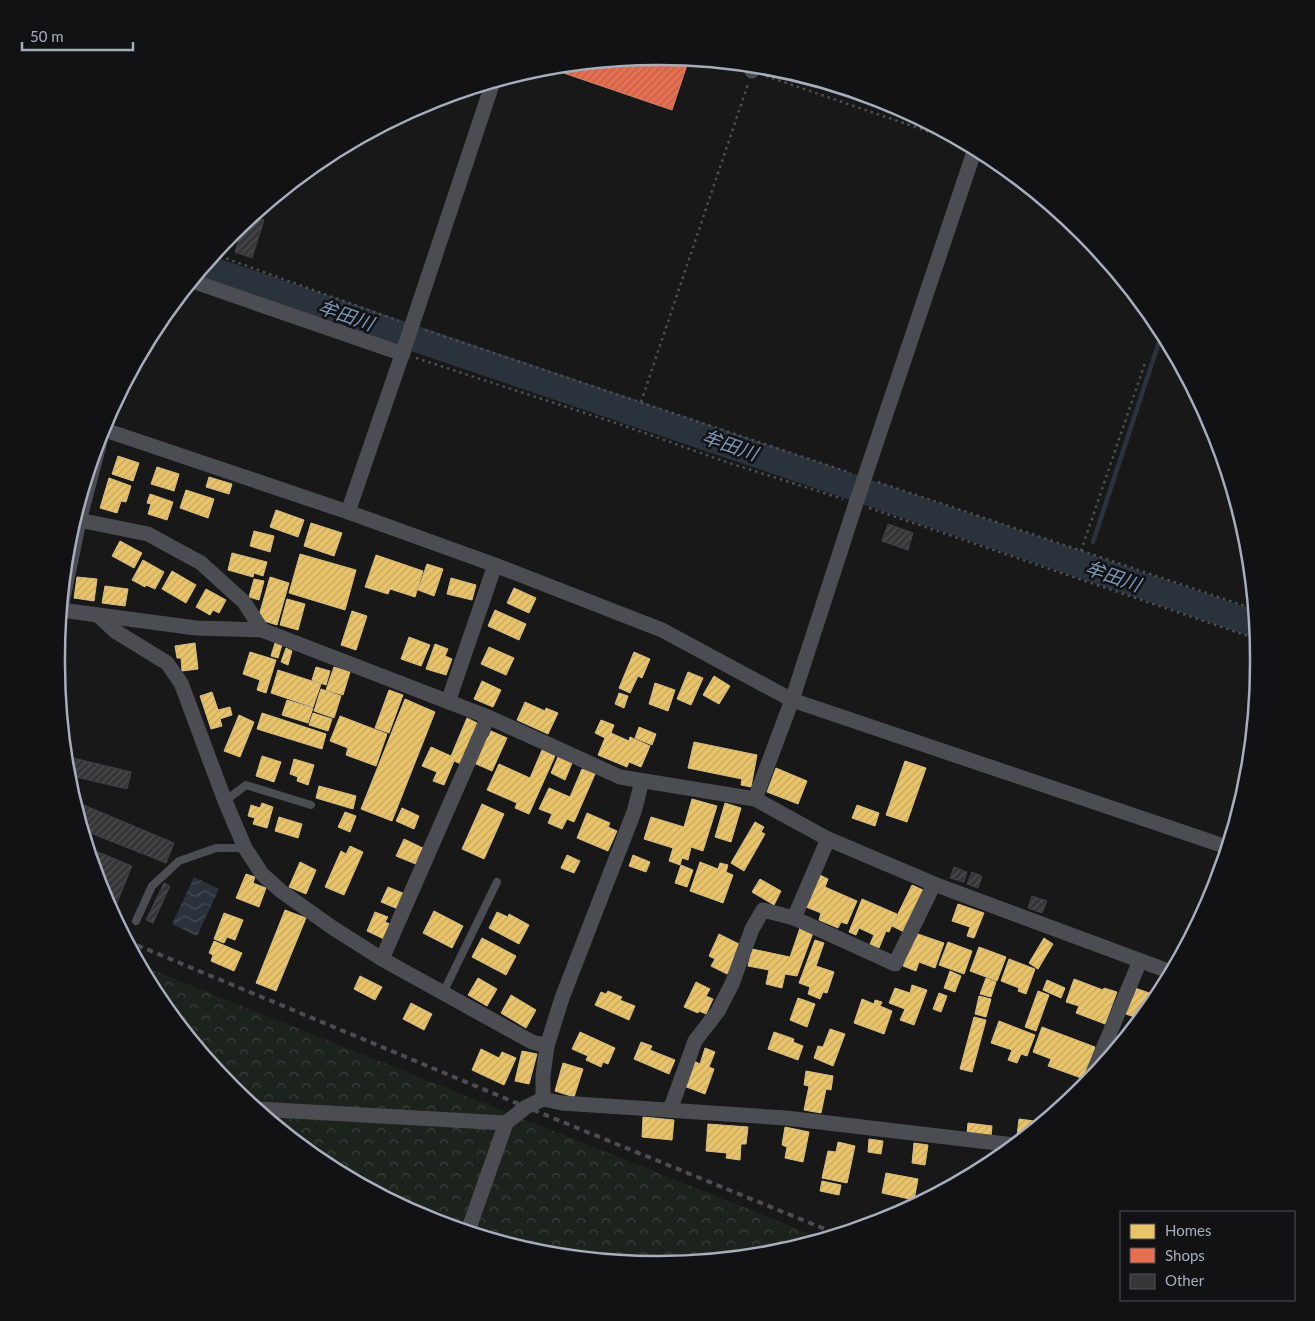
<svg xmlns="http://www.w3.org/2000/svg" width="1315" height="1321" font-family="Lato,'Noto Sans JP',sans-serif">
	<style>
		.grass { fill: #1c231d }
		.forest { fill: url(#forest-crowns) }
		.water { fill: url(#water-waves) }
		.homes { fill: url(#homes-hatch); stroke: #d6bd82 }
		.shops { fill: url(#shops-hatch); stroke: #d48271 }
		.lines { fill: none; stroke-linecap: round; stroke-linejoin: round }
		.stream { stroke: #2a323c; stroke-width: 4.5 }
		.river { stroke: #2a323c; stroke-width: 26 }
		.building { fill: url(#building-hatch); stroke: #414245 }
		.path { stroke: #4e4f53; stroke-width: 2.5; stroke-dasharray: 2.5 4; stroke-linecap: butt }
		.lane { stroke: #4c4d52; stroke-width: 8 }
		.street { stroke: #4c4d52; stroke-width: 15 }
		.rail { stroke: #4c4d51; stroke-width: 4; stroke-dasharray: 6 5; stroke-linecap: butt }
		.labels { text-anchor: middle; stroke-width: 5; stroke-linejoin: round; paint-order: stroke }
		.water-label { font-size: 19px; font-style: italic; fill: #7c98b9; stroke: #121215 }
		.rim { fill: none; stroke: #a8adbb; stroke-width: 2.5 }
	</style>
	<defs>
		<pattern id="forest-crowns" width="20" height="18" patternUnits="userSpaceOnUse" patternTransform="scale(1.25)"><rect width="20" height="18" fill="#1c231d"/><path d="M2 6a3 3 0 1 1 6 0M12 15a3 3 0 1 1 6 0" fill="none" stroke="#3a403c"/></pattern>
		<pattern id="water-waves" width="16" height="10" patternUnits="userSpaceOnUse" patternTransform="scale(1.25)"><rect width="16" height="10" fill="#2a323c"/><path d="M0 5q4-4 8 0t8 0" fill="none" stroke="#464d56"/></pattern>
		<pattern id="homes-hatch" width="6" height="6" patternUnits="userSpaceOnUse" patternTransform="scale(1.25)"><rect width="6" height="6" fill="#e9c46a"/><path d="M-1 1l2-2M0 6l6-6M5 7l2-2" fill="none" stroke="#c4a760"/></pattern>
		<pattern id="shops-hatch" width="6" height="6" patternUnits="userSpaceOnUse" patternTransform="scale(1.25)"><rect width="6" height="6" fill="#e76f51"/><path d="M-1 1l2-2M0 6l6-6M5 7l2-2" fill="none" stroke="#ba604b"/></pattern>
		<pattern id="building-hatch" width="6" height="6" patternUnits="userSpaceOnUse" patternTransform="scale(1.25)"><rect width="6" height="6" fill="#363638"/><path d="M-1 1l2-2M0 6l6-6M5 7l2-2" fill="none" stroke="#505053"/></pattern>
	</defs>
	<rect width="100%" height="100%" fill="#181819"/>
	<polygon class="grass" points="761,66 775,68 887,102 931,125 760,69"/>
	<polygon class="forest" points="140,965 823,1239 775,1253 658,1265 540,1253 428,1219 324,1164 233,1089 158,998"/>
	<polygon class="water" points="194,877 219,889 197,936 172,924"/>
	<g class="homes">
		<polygon points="118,456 139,463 133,481 112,474"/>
		<polygon points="157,467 179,474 174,491 151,484"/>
		<polygon points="209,477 232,484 229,494 206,487"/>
		<polygon points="109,478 131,486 126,502 121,501 117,513 100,508"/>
		<polygon points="186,490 214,499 208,518 180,508"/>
		<polygon points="150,494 173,502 167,520 148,514 151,504 147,503"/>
		<polygon points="276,510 304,520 298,537 270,527"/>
		<polygon points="311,523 342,533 334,556 304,546"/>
		<polygon points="254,531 274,536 270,552 250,546"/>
		<polygon points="120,541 142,553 134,568 112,556"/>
		<polygon points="232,553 267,562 263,576 254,573 253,577 228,570"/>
		<polygon points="300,554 356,570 345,610 289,593"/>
		<polygon points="376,555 423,571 415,597 390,589 388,594 365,587"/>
		<polygon points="143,560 164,572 155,589 146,585 145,587 132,580"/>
		<polygon points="427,564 443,569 434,596 418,590"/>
		<polygon points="172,571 196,585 186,603 162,589"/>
		<polygon points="77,577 97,579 94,601 74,598"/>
		<polygon points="270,577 289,583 277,625 258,619"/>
		<polygon points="451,578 476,585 472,600 447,594"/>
		<polygon points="254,579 264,581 259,600 249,597"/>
		<polygon points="105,586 128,589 125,606 102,603"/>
		<polygon points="514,588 536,598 529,613 507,603"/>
		<polygon points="206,589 226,600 219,613 213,610 210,615 196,607"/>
		<polygon points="287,599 305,604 298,630 280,625"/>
		<polygon points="495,610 526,624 519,640 488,626"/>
		<polygon points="352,611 367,616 356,650 341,645"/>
		<polygon points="409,637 430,645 421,666 401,659"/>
		<polygon points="195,643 198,669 182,671 181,658 177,658 175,646"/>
		<polygon points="275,643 282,645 278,658 271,656"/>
		<polygon points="435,644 448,649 445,656 452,659 446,675 426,669"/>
		<polygon points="489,647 514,658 506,675 481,664"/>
		<polygon points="286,648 292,651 288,665 281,662"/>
		<polygon points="250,652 276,660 266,693 257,690 260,680 243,674"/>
		<polygon points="634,652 650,659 642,678 638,676 630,693 619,688"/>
		<polygon points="316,667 330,671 326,685 312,680"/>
		<polygon points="334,667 350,672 343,695 326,690"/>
		<polygon points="278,670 321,684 313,707 271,693"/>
		<polygon points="688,672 703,678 691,705 677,699"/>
		<polygon points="714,676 730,686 719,704 703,695"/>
		<polygon points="482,681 501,690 493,707 474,699"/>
		<polygon points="655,683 675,690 668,711 649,704"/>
		<polygon points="321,689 341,696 334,718 314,711"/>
		<polygon points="389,690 403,695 389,733 375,728"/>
		<polygon points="212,692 218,710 230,707 232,715 220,719 222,726 211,729 200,696"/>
		<polygon points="619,693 628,696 624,708 615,704"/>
		<polygon points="405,699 435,712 392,821 361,809"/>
		<polygon points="287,700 313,708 308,723 282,715"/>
		<polygon points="525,702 545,711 546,708 558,713 548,734 517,720"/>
		<polygon points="262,713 326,734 322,749 257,729"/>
		<polygon points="313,713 332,719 328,731 309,725"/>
		<polygon points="239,715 254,722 240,757 224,751"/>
		<polygon points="340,716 387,734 376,766 346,755 348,748 330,741"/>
		<polygon points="467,718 479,724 461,764 454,761 444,785 433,781 437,772 422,766 431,747 451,756"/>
		<polygon points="601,720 614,725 611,733 629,741 630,737 650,746 641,767 629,762 627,767 598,755 605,738 595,733"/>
		<polygon points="639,727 656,734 652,745 635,738"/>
		<polygon points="491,731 507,738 492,771 474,763 485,737 488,738"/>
		<polygon points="694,742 757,755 751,787 741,785 742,779 688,768"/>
		<polygon points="542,750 555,756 529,814 515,808 517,803 487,790 499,764 530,778"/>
		<polygon points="262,756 281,762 274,782 256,776"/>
		<polygon points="558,757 572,763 565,780 551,773"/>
		<polygon points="294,759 314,765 308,785 297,781 298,777 290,774"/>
		<polygon points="905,761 926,768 907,822 886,815"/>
		<polygon points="776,768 807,781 798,804 767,792"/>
		<polygon points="582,769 595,774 574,822 567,819 562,829 548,823 552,814 539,809 549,788 570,797"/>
		<polygon points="319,786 356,796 353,809 316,798"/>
		<polygon points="692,799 717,806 703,851 691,847 688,860 682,858 680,865 669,861 673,848 644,839 651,817 684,827"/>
		<polygon points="262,803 273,807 267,828 253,824 255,818 248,816 251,805 260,808"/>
		<polygon points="725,803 741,808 731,842 715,837"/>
		<polygon points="482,804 504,814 484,859 462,849"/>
		<polygon points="857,805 879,813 875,826 852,818"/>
		<polygon points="402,808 419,816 414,829 396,821"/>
		<polygon points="345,812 356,816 350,832 338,827"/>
		<polygon points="587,813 610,823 608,827 617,831 608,851 577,838"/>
		<polygon points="279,817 302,824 298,838 275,831"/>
		<polygon points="755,822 764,827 761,832 765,834 744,871 731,863"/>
		<polygon points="404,839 425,849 418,865 396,856"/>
		<polygon points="350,846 363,852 344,895 325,887 341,851 346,854"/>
		<polygon points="567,855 580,861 574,873 561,868"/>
		<polygon points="633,855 650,862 646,872 629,866"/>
		<polygon points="300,862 316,870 306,894 289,887"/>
		<polygon points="700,862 718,869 720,863 728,865 726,872 733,875 723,903 690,891"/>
		<polygon points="681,865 693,870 687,887 675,883"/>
		<polygon points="246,874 255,877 253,883 266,888 259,907 236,898"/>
		<polygon points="820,875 828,879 825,887 857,901 847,924 841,922 838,928 819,920 821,913 806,907"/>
		<polygon points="760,879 781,891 774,905 752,892"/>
		<polygon points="912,885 923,890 904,932 892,926"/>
		<polygon points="388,887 405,894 398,909 381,902"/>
		<polygon points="862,899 897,914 889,932 886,931 879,948 870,944 874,935 859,928 856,935 849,932"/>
		<polygon points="958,904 984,913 974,938 967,936 970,927 952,921"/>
		<polygon points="285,910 306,918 276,991 256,983"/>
		<polygon points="434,911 463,926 452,948 423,933"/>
		<polygon points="375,912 388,917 385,922 390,924 384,939 367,931"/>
		<polygon points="497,912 508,917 509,914 529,925 519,944 489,928"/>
		<polygon points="224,913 243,920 235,940 227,937 224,943 214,939"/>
		<polygon points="800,928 813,933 797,976 785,974 782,988 766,984 769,970 748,966 752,949 790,957"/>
		<polygon points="915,933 944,943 935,968 919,962 916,971 903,966"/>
		<polygon points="719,934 741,945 727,974 711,966 715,959 709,956"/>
		<polygon points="482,938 516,956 506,975 472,957"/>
		<polygon points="1044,938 1053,944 1038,969 1029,963"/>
		<polygon points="815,940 824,943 816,966 834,972 827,993 823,992 820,999 808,994 810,987 799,983"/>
		<polygon points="214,941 242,953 234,971 211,961 213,955 209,953"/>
		<polygon points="948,942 972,951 964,974 939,965"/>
		<polygon points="979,947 1006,957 997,981 970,971"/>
		<polygon points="1009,959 1035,969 1026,994 1018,991 1019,988 1001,981"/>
		<polygon points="950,971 961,976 955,992 944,988"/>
		<polygon points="360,976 382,987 375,1000 354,989"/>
		<polygon points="478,978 497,989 487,1006 468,995"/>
		<polygon points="986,978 996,982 991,997 980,994"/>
		<polygon points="1074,979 1103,990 1104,988 1117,992 1105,1024 1076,1013 1079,1006 1066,1002"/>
		<polygon points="1047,980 1065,988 1061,998 1043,990"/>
		<polygon points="696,982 710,989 706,996 713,999 706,1014 699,1011 698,1013 684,1007"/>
		<polygon points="912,985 927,990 914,1025 900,1020 905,1009 889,1003 895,988 910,993"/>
		<polygon points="1135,988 1158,996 1140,1019 1126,1014"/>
		<polygon points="608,991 622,997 620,1000 635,1006 629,1020 595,1005 601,992 606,994"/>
		<polygon points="1038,991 1049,995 1036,1031 1025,1027"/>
		<polygon points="939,993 947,996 941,1012 933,1009"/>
		<polygon points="511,995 536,1010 526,1028 501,1013"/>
		<polygon points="979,996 991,999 986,1017 975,1014"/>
		<polygon points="798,998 815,1004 807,1027 790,1020"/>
		<polygon points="862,999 874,1004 875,1000 882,1002 880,1006 892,1011 884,1034 854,1023"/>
		<polygon points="411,1003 432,1014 424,1030 403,1019"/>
		<polygon points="974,1017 986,1020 972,1072 960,1069"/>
		<polygon points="999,1021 1035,1035 1027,1056 1021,1054 1017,1063 1008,1060 1012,1050 991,1043"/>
		<polygon points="1042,1027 1095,1047 1084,1079 1048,1066 1051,1059 1033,1052"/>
		<polygon points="830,1029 845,1034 833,1066 814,1058 818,1046 823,1047"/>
		<polygon points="580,1032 615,1048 608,1064 603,1062 601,1067 586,1060 588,1056 572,1049"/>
		<polygon points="774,1032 794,1039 793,1042 803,1046 798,1060 768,1049"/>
		<polygon points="1116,1039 1122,1041 1110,1055"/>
		<polygon points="641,1042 652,1046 650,1050 675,1060 669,1074 634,1059"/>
		<polygon points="705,1048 715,1052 709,1067 714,1069 705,1094 684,1086 694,1061 700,1064"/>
		<polygon points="481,1049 499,1058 502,1052 516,1058 504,1085 472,1070"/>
		<polygon points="522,1051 537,1054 529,1084 515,1081"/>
		<polygon points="563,1063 583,1069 574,1097 555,1091"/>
		<polygon points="806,1071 833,1076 831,1090 826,1089 821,1113 804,1110 809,1086 804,1085"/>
		<polygon points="643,1117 674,1120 672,1140 642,1137"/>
		<polygon points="1019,1119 1042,1122 1024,1137 1017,1136"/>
		<polygon points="968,1123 992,1126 991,1136 967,1133"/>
		<polygon points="708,1124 748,1127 746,1144 741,1144 740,1160 726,1158 727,1153 706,1151"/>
		<polygon points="785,1127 809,1132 803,1162 785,1158 787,1147 782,1145"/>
		<polygon points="869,1139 883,1141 881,1154 868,1152"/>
		<polygon points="838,1142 855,1146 847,1183 822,1178 828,1151 836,1152"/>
		<polygon points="914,1143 928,1145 925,1165 912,1163"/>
		<polygon points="886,1173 918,1179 914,1200 882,1193"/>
		<polygon points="822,1181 841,1185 839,1195 820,1191"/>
	</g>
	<polygon class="shops" points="657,56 689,59 672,110 546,67"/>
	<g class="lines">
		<polyline class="stream" points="1093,542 1162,333"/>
		<polyline class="river" points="204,267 1255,624"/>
	</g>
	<g class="building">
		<polygon points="254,217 264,220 252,258 235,252 242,229 249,231"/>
		<polygon points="888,524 913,533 908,550 882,541"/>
		<polygon points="65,756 131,772 127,789 76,777 72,794 68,781"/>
		<polygon points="74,801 174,843 166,863 83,830"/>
		<polygon points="88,848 132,866 116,905 106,902 102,894"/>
		<polygon points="954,867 967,872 964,882 950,878"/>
		<polygon points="972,872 982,876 978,888 967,884"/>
		<polygon points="164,883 170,886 153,923 146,920"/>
		<polygon points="1032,896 1047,901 1042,913 1028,908"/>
	</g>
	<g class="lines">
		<g class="path">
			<polyline points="766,76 962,143"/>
			<polyline points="214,254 399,321"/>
			<polyline points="425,330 851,473"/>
			<polyline points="416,358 622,425 729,463 843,499"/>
			<polyline points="641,402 748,84"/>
			<polyline points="878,482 1254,609"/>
			<polyline points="869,508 1257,639"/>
			<polyline points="1081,551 1146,360"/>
		</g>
		<g class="lane">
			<polyline points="225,801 246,785 311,805"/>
			<polyline points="136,921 152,886 179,861 216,848 245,848"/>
			<polyline points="443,993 497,882"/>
		</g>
		<g class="street">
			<polyline points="752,71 754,66"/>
			<polyline points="192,281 403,354"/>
			<polyline points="102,429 348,512 495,565 662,630 792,700 1227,847"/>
			<polyline points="348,512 404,349 493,82"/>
			<polyline points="74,519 148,534 201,563 244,602 262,630"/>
			<polyline points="62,603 79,521 105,422"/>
			<polyline points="61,610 196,628 262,630 488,717 620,777 755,799 828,839 934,884 1171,972"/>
			<polyline points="98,615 115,631 167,663 181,683 225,801 245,848 262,874 281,891 333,928 382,959 532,1042 547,1046"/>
			<polyline points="448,702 495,565"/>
			<polyline points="755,799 792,700 856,503 975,149"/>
			<polyline points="794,918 828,839"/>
			<polyline points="382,959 488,717"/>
			<polyline points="1090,1080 1140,961"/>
			<polyline points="543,1099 543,1075 547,1046 562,998 634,812 642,781"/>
			<polyline points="257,1109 506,1123"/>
			<polyline points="670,1110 695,1041 718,1011 732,984 752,929 763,910 794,918 895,964 934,884"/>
			<polyline points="468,1231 506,1123 526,1107 543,1099 562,1103 786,1118 1014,1145"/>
		</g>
		<polyline class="rail" points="127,941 526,1107 837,1234"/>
	</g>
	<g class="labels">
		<g class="water-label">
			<text transform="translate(346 315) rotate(19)" y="7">牟田川</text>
			<text transform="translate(730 445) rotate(19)" y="7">牟田川</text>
			<text transform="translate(1113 576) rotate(19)" y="7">牟田川</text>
		</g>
	</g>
	<path d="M0 0H1315V1321H0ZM657 65H658A592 592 0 0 1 1250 657V664A592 592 0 0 1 658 1256H657A592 592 0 0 1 65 664V657A592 592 0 0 1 657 65Z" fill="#121215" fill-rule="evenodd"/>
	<path class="rim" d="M657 65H658A592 592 0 0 1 1250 657V664A592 592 0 0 1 658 1256H657A592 592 0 0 1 65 664V657A592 592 0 0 1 657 65Z"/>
	<rect x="1120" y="1211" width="175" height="90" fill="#121215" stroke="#4e5057"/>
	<rect x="1130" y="1224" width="25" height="15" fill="#e9c46a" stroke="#4e5057"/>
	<text x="1165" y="1236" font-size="15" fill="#a8adbb">Homes</text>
	<rect x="1130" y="1248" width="25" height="15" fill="#e76f51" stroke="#4e5057"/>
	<text x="1165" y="1261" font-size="15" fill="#a8adbb">Shops</text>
	<rect x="1130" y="1274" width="25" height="15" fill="#363638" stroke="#4e5057"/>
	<text x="1165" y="1286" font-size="15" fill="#a8adbb">Other</text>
	<path d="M22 42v8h111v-8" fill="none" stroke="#a8adbb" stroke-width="2.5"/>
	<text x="30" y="42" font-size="15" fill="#a8adbb" stroke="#121215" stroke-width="4" paint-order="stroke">50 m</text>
</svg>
